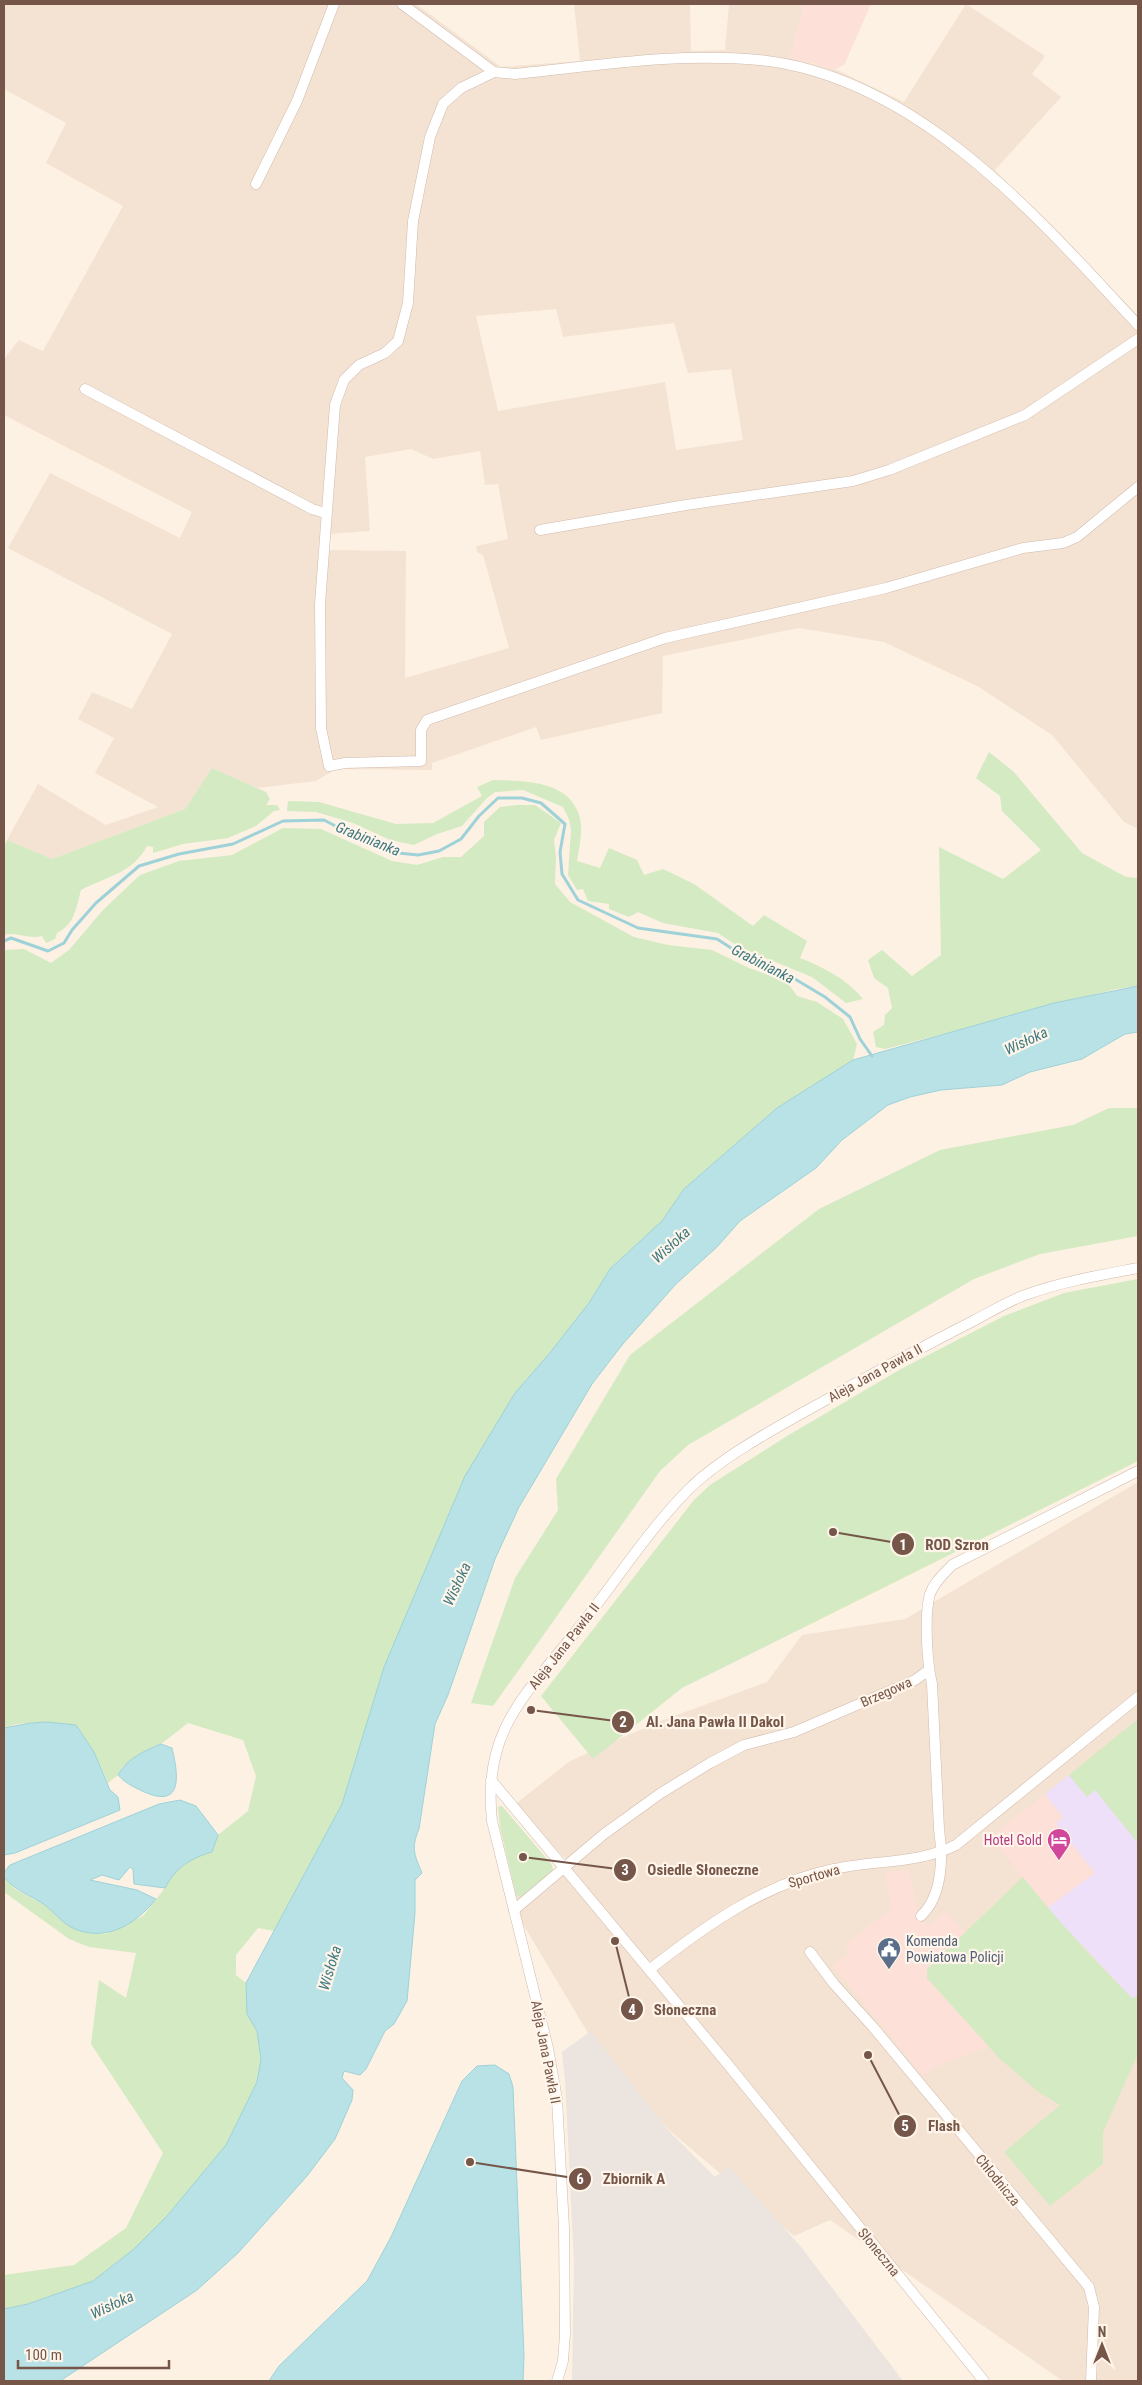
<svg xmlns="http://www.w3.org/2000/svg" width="1142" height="2385" font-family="'Roboto Condensed',sans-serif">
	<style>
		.residential { fill: #f4e3d2; fill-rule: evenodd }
		.commercial { fill: #fde0d7 }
		.industrial { fill: #ece4de }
		.education { fill: #eee0f8 }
		.green { fill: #d4eac2 }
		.water { fill: #b8e2e6; stroke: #9ed2d8 }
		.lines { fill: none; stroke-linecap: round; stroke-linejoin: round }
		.stream { stroke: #9ed2d8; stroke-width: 3 }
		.minor-casing { stroke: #d0baad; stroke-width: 11 }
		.minor { stroke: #fff; stroke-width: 10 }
		.labels { text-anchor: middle; stroke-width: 4.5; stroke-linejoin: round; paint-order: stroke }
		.street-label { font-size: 14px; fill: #755649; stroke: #fff5ea }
		.hotel-label { font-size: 14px; fill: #b23c85; stroke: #fff5ea; text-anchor: end }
		.service-label { font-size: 14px; fill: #4e5e75; stroke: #fff5ea; text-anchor: start }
		.water-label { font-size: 15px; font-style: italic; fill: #3f7a81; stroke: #fff5ea }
		.leader { fill: none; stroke: #755649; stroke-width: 2 }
		.callout-dot { fill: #755649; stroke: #fff5ea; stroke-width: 2 }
		.mark-label { font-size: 15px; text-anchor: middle; font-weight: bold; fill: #fff }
		.callout-label { font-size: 15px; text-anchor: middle; font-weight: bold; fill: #755649; stroke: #fff5ea; stroke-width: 4.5; stroke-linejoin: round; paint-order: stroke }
	</style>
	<rect width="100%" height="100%" fill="#fcf1e3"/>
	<g class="residential">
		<path d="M 4,4 L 416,4 L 501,67 L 580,61 L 574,4 L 690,4 L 691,51 L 725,50 L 729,4 L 804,4 L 790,58 L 835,69 L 904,102 L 966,4 L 1045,56 L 1032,74 L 1061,97 L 995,170 L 1138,316 L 1138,829 L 1124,822 L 1052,735 L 979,687 L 884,642 L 799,628 L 663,656 L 662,713 L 541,740 L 536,727 L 432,763 L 432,770 L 336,769 L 316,781 L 257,788 L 212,768 L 185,809 L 52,859 L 7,840 L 38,784 L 106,825 L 158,807 L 95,773 L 114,738 L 78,719 L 92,692 L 132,709 L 172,634 L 8,548 L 50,473 L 180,538 L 192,512 L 4,415 L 4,359 L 19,340 L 43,351 L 123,206 L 46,163 L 66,123 L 4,89 ZM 556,309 L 563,337 L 674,323 L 688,373 L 731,369 L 743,440 L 676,450 L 665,382 L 498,411 L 476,316 ZM 411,449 L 433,459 L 480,451 L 485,485 L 498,484 L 508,539 L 476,546 L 477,552 L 483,555 L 509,648 L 405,678 L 406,551 L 327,550 L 328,534 L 370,531 L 365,457 Z"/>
		<polygon points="1138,1482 1138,2381 1063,2381 830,2220 794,2236 669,2130 591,2038 508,1899 569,1862 513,1806 570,1761 658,1722 767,1682 802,1635 905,1619"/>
	</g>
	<g class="commercial">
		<polygon points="804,4 871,4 844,65 835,69 790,58"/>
		<polygon points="1045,1794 1063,1817 1056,1824 1095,1873 1047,1908 991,1837"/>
		<polygon points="909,1870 918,1912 927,1926 944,1913 948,1913 965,1933 927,1968 927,1978 988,2046 933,2068 923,2076 833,1966 849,1952 845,1945 892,1908 884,1872"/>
	</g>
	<polygon class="industrial" points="591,2031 668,2130 715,2177 729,2166 801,2247 903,2381 572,2381 574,2262 565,2080 562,2052"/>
	<polygon class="education" points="1069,1775 1087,1797 1095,1790 1138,1843 1138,1994 1133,1999 1047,1908 1095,1873 1056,1824 1063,1817 1045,1794"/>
	<g class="green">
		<polygon points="989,752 1014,772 1082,853 1126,877 1138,878 1138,986 1116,989 885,1049 876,1047 873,1032 884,1025 885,1015 892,1008 888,988 874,978 868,960 882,950 912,976 941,955 939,847 1003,879 1041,850 1002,811 1000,796 976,778"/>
		<path d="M 212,768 L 266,792 L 270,799 L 266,805 L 277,805 L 280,810 L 274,811 L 256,826 L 228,838 L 183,844 L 153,853 L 153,847 L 147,846 C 132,874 107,876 81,890 C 76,908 75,924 57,933 L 55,939 L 46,943 L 42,936 C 28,940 17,931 4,935 L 4,848 L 7,840 L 52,859 L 185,809 Z"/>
		<path d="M 493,780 C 524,781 568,780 579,815 C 584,829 579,847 577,861 L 600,868 L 609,848 L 637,860 L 644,875 L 663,869 L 694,884 L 753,926 L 764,915 L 807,941 L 800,958 C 823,967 847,979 863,999 L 846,1003 L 812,977 L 739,947 L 718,933 L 663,923 L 638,912 L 629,917 L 609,909 L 609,904 L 588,901 L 583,889 L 577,890 L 568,875 L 571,830 L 569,819 L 563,807 L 523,790 L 495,792 L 487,798 L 462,826 L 437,834 L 414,845 L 390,840 L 353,823 L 316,812 L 287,811 L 288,801 L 319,802 L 396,824 L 433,823 L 482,796 L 477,787 Z"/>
		<path d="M 518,805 L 535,805 L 561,823 L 554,840 L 556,858 L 555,884 L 570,902 L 634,937 L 668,945 L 712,950 L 749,968 L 787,982 L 797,996 L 817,1002 L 843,1019 L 857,1044 L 853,1060 L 777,1108 L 684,1189 L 662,1221 L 610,1269 L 589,1303 L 549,1354 L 515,1393 L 384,1667 L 342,1804 L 274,1931 L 258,1928 L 236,1955 L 236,1975 L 246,1983 L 247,2014 L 257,2031 L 261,2059 L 257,2082 L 226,2145 L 167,2216 L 134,2249 L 93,2281 L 28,2304 L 4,2309 L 4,2275 L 74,2265 L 126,2228 L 163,2153 L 91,2044 L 99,1980 L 126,1998 L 136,1953 L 89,1947 L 69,1939 L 4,1892 L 4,1877 L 15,1889 L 43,1904 L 75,1929 L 105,1934 L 143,1916 L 165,1888 L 171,1876 L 194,1857 L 212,1852 L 218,1835 L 248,1811 L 256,1776 L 243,1740 L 188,1723 L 161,1744 L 147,1750 L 122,1767 L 118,1775 L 108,1783 L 94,1752 L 76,1725 C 53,1723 26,1719 4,1728 L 4,950 L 24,949 L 51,963 L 69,950 L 103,910 L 140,875 L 179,861 L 232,855 L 283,828 L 321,829 L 392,861 L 417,865 L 443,857 L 461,857 L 484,836 L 484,822 L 500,807 Z"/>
		<polygon points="1109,1108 1138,1108 1138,1236 1040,1254 974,1279 688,1445 660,1471 493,1706 471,1703 515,1578 558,1510 556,1479 630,1355 819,1209 940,1150 1073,1125"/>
		<polygon points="1138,1279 1138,1461 682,1688 593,1759 541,1696 694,1500 710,1485 787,1436 901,1369 1004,1316 1064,1293"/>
		<polygon points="1138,1719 1138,1843 1095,1790 1087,1797 1069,1775"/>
		<polygon points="500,1806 502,1806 552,1865 553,1871 521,1897 516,1895 500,1827 498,1807"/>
		<path d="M 1023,1877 C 1057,1920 1094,1960 1133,1999 L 1138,1994 L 1138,2054 L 1103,2132 L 1103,2164 L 1050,2206 L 1004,2152 L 1060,2105 L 1037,2091 L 1000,2059 L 927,1978 L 927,1969 Z"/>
	</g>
	<g class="water">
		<path d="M 1138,986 L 1138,1032 L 1125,1034 L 1082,1059 L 1030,1072 L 1002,1085 L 941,1090 L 910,1097 L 888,1105 L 842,1140 L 816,1168 L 740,1221 L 717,1247 L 676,1284 L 622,1345 L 592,1384 L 519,1507 L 495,1559 L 448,1695 L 435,1724 L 419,1829 C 411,1848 414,1854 422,1873 L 415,1880 L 415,1913 L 407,2001 L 394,2024 L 385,2031 L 366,2069 L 360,2075 L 344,2071 L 342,2078 L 353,2090 L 352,2100 L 335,2139 L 307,2176 L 238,2253 L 197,2290 L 60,2381 L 4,2381 L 4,2309 L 28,2304 L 93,2281 L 134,2249 L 167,2216 L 226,2145 L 257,2082 L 261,2059 L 257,2031 L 247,2014 L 246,1983 L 342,1804 L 384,1667 L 465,1476 L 515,1393 L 549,1354 L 589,1303 L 610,1269 L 662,1221 L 684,1189 L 777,1108 L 853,1060 L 1054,1003 Z"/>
		<polygon points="47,1722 76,1725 94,1752 110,1790 118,1797 120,1810 15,1853 4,1855 4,1728 30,1723"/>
		<path d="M 161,1744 L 172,1748 C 179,1777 183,1811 140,1790 C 132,1786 124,1782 118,1775 C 126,1759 146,1750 161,1744 Z"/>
		<path d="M 180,1800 L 196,1806 L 218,1835 L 212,1852 C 191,1858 175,1868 165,1888 L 134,1884 L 133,1869 L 130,1867 L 119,1880 L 102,1875 L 90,1880 L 137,1890 L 156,1899 C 136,1924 107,1942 75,1929 C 62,1924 53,1910 42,1903 C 26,1893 16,1891 4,1877 L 4,1872 L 10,1865 L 159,1804 Z"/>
		<polygon points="495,2065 509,2074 513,2087 524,2356 523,2381 269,2381 279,2366 367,2281 391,2237 462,2081 477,2066"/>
	</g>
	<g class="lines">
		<polyline class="stream" points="4,941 11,938 48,951 64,943 72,930 96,903 139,866 179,854 233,844 283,821 324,820 362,840 398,853 418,855 439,851 461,839 479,816 498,798 522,798 541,803 565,824 560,852 562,874 578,900 638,928 717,939 753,962 790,976 825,997 850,1017 860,1039 872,1056"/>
		<g class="minor-casing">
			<g id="minor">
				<path d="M 402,4 L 494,72 L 515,74 C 596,66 677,52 759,60 C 916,76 1037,216 1138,325"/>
				<polyline points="494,72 461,88 443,104 430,137 413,221 408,303 398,341 385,353 359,365 344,380 335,405 320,604 321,728 329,766 345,763 421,761 421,730 427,720 665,638 886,588 1023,548 1063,543 1077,537 1138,487"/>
				<polyline points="256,184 297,101 334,4"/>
				<polyline points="85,389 312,509 325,513"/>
				<polyline points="540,530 686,505 853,481 889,470 1025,415 1138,339"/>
				<polyline points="491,1780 730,2067 984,2381"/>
				<polyline points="514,1910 604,1834 661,1793 710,1763 744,1745 794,1732 915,1680 929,1670"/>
				<path d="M 921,1916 C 943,1895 943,1857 939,1829 L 932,1684 C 927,1663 924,1614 930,1594 C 934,1582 944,1574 952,1565 L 1138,1471"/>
				<polyline points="810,1952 834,1984 873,2027 1089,2287 1094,2307 1091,2381"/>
				<path d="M 649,1970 C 705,1926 763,1884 834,1869 C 874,1860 919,1864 956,1845 L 1138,1697"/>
				<path d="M 557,2381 L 563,2361 L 565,2334 L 564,2228 L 557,2099 L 548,2048 L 492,1821 C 482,1730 526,1695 577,1630 C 614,1584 646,1533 687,1491 C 725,1452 799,1416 847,1388 C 889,1365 932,1342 975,1320 C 992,1311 1010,1300 1028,1294 C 1064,1281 1101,1275 1138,1268"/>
			</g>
		</g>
		<use href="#minor" class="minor"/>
	</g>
	<defs>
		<g id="hotel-pin" transform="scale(1.25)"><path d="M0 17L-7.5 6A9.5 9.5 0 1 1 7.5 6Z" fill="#d1479c" stroke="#fff5ea"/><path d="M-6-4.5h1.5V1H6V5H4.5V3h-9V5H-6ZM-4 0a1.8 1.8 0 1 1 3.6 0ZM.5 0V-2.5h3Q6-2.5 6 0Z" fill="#fff"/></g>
		<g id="civic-pin" transform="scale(1.25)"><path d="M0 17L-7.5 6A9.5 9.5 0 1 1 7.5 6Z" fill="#5c6f8a" stroke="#fff5ea"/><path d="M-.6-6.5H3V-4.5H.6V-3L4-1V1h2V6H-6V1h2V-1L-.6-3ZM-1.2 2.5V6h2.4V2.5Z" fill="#fff"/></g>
	</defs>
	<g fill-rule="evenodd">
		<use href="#hotel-pin" x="1059" y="1840"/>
		<use href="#civic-pin" x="889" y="1949"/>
	</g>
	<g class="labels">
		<g class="street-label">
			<text transform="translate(875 1373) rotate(-29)" y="5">Aleja Jana Pawła II</text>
			<text transform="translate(564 1646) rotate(-52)" y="5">Aleja Jana Pawła II</text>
			<text transform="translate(886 1692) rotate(-24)" y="5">Brzegowa</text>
			<text transform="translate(814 1876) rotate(-16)" y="5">Sportowa</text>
			<text transform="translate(546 2052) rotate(79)" y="5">Aleja Jana Pawła II</text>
			<text transform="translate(998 2180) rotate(51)" y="5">Chłodnicza</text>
			<text transform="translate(879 2252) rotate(51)" y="5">Słoneczna</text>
		</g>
		<g class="hotel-label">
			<text x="1042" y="1845">Hotel Gold</text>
		</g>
		<g class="service-label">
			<text x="906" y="1946">Komenda<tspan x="906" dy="16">Powiatowa Policji</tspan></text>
		</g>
		<g class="water-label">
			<text transform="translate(368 839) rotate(22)" y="5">Grabinianka</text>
			<text transform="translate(763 964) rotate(27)" y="5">Grabinianka</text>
			<text transform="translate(1026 1041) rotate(-25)" y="5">Wisłoka</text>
			<text transform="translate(671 1245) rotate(-42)" y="5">Wisłoka</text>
			<text transform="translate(457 1584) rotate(-65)" y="5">Wisłoka</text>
			<text transform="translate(330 1968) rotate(-73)" y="5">Wisłoka</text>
			<text transform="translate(112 2305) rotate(-25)" y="5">Wisłoka</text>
		</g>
	</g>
	<path class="leader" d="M833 1532L903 1544M531 1710L623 1722M523 1857L625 1870M615 1941L632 2009M868 2055L905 2126M470 2162L580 2179"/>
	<g class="callout-dot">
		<circle cx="833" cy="1532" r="5"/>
		<circle cx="531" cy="1710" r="5"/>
		<circle cx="523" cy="1857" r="5"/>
		<circle cx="615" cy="1941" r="5"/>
		<circle cx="868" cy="2055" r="5"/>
		<circle cx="470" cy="2162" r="5"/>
		<circle cx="903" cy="1544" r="12"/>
		<circle cx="623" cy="1722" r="12"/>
		<circle cx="625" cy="1870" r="12"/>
		<circle cx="632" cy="2009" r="12"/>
		<circle cx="905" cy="2126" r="12"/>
		<circle cx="580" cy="2179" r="12"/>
	</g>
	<g class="mark-label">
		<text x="903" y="1550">1</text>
		<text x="623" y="1727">2</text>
		<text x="625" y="1875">3</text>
		<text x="632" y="2015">4</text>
		<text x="905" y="2131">5</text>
		<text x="580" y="2184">6</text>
	</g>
	<g class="callout-label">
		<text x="957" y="1550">ROD Szron</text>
		<text x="715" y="1727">Al. Jana Pawła II Dakol</text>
		<text x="703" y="1875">Osiedle Słoneczne</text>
		<text x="685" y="2015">Słoneczna</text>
		<text x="944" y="2131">Flash</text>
		<text x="634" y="2184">Zbiornik A</text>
	</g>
	<rect width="1142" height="2385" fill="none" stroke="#755649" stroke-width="10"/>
	<g transform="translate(1102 2345)" stroke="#fff5ea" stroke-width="4" paint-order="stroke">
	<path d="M0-4L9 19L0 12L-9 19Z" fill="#755649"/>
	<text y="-8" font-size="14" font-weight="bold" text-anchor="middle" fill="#755649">N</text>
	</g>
	<path d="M18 2360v8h151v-8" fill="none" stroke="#755649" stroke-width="2.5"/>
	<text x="25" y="2360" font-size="15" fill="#755649" stroke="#fff5ea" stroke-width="4" paint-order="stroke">100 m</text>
</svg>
